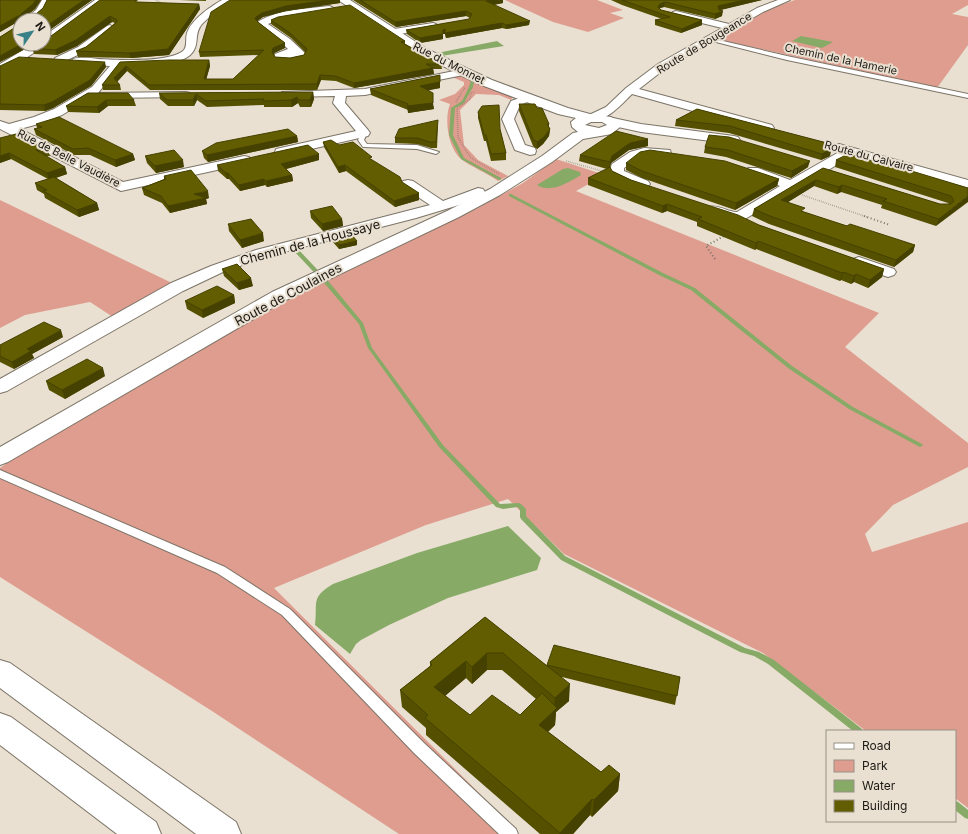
<svg xmlns="http://www.w3.org/2000/svg" width="968" height="834" font-family="Inter,sans-serif">
	<style>
		.green { fill: #df9d8f }
		.water { fill: #88aa67 }
		.lines { fill: none; stroke-linecap: round; stroke-linejoin: round }
		.stream { fill: #88aa67; fill-rule: evenodd }
		.lane-casing { stroke: #7c7467; stroke-width: 2 }
		.street-casing { stroke: #7c7467; stroke-width: 2 }
		.secondary-casing { stroke: #7c7467; stroke-width: 2 }
		.highway-casing { stroke: #7c7467; stroke-width: 2 }
		.path-far1 { stroke: #7a756b; stroke-width: 1.5; stroke-dasharray: 0.5 1.5; stroke-linecap: butt }
		.path { stroke: #7a756b; stroke-width: 2; stroke-dasharray: 1 2.5; stroke-linecap: butt }
		.lane { fill: #fff; fill-rule: evenodd }
		.street { fill: #fff; fill-rule: evenodd }
		.secondary { fill: #fff; fill-rule: evenodd }
		.highway { fill: #fff; fill-rule: evenodd }
		.wall { fill: #545000; fill-rule: evenodd }
		.shaded-wall { fill: #454100 }
		.building { fill: #625d00; stroke: #454100 }
		.labels { text-anchor: middle; stroke-width: 4; stroke-linejoin: round; paint-order: stroke }
		.far-street-label { font-size: 11px; fill: #1c1914; stroke: #e9e0d1 }
		.street-label { font-size: 13px; fill: #1c1914; stroke: #e9e0d1 }
	</style>
	<rect width="100%" height="100%" fill="#e9e0d1"/>
	<g class="green">
		<polygon points="505,0 597,0 623,10 610,13 624,18 588,32 553,22"/>
		<polygon points="795,0 968,0 968,5 952,14 968,17 968,45 937,88 716,39 763,11"/>
		<path d="M 459,75 L 467,75 L 514,96 L 511,100 L 499,95 L 476,94 L 460,110 L 464,145 L 478,160 L 508,176 L 498,181 C 492,177 486,173 479,170 C 473,166 467,164 461,159 C 448,148 444,119 450,104 L 439,100 L 455,94 L 464,85 L 464,82 L 452,77 Z"/>
		<polygon points="556,159 605,175 576,191 879,313 845,347 968,443 968,467 893,505 865,534 872,552 968,522 968,808 955,798 955,731 866,731 763,653 564,554 508,499 426,525 274,588 480,794 501,834 399,834 212,711 0,577 0,468 20,454 274,307 476,209 523,183"/>
		<polygon points="0,200 172,283 113,317 90,302 25,315 0,328"/>
	</g>
	<g class="water">
		<polygon points="801,36 833,42 822,48 792,41"/>
		<polygon points="497,41 504,46 441,56 437,53"/>
		<path d="M 568,168 L 580,172 L 581,175 C 569,182 551,194 537,185 L 563,169 Z"/>
		<path d="M 508,526 L 541,558 L 537,570 L 448,598 L 389,625 L 361,640 L 356,644 L 350,654 L 315,625 C 318,602 310,598 333,584 L 417,553 Z"/>
	</g>
	<g class="lines">
		<g class="stream">
			<polygon points="471,80 474,81 473,87 464,103 455,108 453,135 464,158 501,178 501,180 499,180 461,159 449,135 451,108 462,101 469,87"/>
			<polygon points="509,194 511,194 663,273 695,288 792,366 853,407 922,444 923,445 920,447 918,446 849,409 788,368 691,290 659,275 509,196"/>
			<polygon points="293,248 297,248 329,282 363,323 372,348 443,445 500,504 519,503 521,504 526,509 526,516 565,556 745,648 759,652 774,660 862,729 863,731 853,731 768,664 754,656 740,652 561,560 521,519 520,517 520,510 518,507 503,509 496,507 439,447 368,348 359,324 325,284 293,250"/>
			<polygon points="955,801 958,802 968,810 968,819 965,818 955,810"/>
		</g>
		<g class="lane-casing">
			<g id="lane">
				<polygon points="710,38 787,56 968,94 968,98 787,60 708,40"/>
				<polygon points="364,131 367,133 364,140 367,144 417,145 439,152 436,154 417,149 363,147 358,140 362,132"/>
				<polygon points="0,470 225,567 290,609 424,743 516,829 518,834 499,834 414,753 282,615 217,573 0,478"/>
			</g>
		</g>
		<g class="street-casing">
			<g id="street">
				<path d="M 42,0 L 50,0 C 45,14 38,20 23,20 L 36,10 Z"/>
				<polygon points="95,0 105,0 44,46 23,60 0,71 0,64 33,44 44,44 44,36"/>
				<path d="M 222,0 L 234,0 C 232,3 228,4 224,6 C 216,11 209,17 202,24 C 194,34 199,41 194,50 C 185,68 138,66 120,66 L 98,93 L 186,92 L 190,93 L 192,95 L 190,97 L 102,98 L 98,97 L 96,95 L 98,93 L 62,115 L 42,123 L 20,129 L 123,182 L 244,156 L 249,157 L 251,160 L 249,163 L 121,191 L 0,129 L 0,121 L 9,124 L 34,117 L 54,109 L 92,87 L 110,66 L 77,64 L 73,63 L 72,61 L 73,59 C 81,57 90,58 98,59 C 117,60 168,63 183,51 C 188,47 185,39 187,33 C 192,19 210,7 222,0 Z"/>
				<path d="M 778,0 L 790,0 L 763,12 L 666,68 L 639,89 L 772,125 L 774,128 L 772,131 L 764,131 L 632,94 C 622,104 604,124 589,121 L 587,118 L 589,115 L 606,107 L 626,88 L 658,64 L 722,28 L 673,16 L 671,14 L 673,12 L 676,11 L 729,24 L 757,8 Z"/>
				<path d="M 329,6 L 332,7 L 334,9 L 332,11 L 285,17 L 268,24 L 290,39 L 306,54 L 304,59 L 291,62 L 277,61 L 274,56 L 275,54 L 288,49 C 279,39 266,34 257,23 L 259,21 C 280,9 305,9 329,6 Z"/>
				<polygon points="433,23 436,24 438,26 436,28 394,35 389,32 394,29"/>
				<polygon points="110,25 115,28 113,30 86,51 63,62 59,63 54,60 55,58 78,47 107,26"/>
				<polygon points="464,69 469,72 468,74 365,95 346,96 345,103 368,130 370,133 368,136 281,156 276,155 275,152 276,149 356,131 333,103 335,96 286,97 282,96 280,94 282,92 365,89"/>
				<polygon points="528,95 532,96 534,98 532,100 520,105 514,119 525,145 535,148 536,151 535,154 530,155 515,150 502,119 511,101"/>
				<polygon points="613,118 641,124 734,136 738,137 740,140 738,143 734,144 641,132 609,125 607,122 609,119"/>
				<path d="M 839,144 L 968,180 L 968,188 L 852,156 L 745,219 L 730,220 L 708,213 L 706,210 L 708,207 C 718,204 727,212 737,212 L 780,186 L 748,174 L 746,171 L 748,168 L 758,168 L 790,180 L 839,152 L 834,151 L 833,148 L 834,145 Z"/>
				<path d="M 644,148 L 670,150 L 671,153 L 670,156 L 643,156 L 624,168 L 624,171 L 648,181 L 650,184 L 648,187 C 637,190 623,180 612,176 C 610,172 610,168 612,164 L 630,152 Z"/>
				<polygon points="408,180 413,181 443,201 478,188 483,189 485,192 483,195 459,205 416,218 268,256 223,272 183,291 7,391 0,393 0,379 171,283 211,266 256,250 430,205 403,187 401,184 403,181"/>
				<polygon points="859,257 894,269 896,272 894,275 888,277 853,265 851,262 853,259"/>
			</g>
		</g>
		<g class="secondary-casing">
			<path id="secondary" d="M 338,0 L 350,0 L 427,49 L 468,69 L 492,80 L 568,108 L 590,114 L 611,117 L 617,120 L 621,126 L 612,134 L 583,139 L 552,162 L 500,195 L 459,217 L 286,300 L 8,462 L 0,465 L 0,447 L 272,292 L 447,211 L 490,189 L 542,156 L 573,133 L 578,132 L 572,127 L 571,122 L 576,118 L 558,114 L 484,86 L 460,75 L 419,53 ZM 591,122 L 602,122 L 607,125 L 599,128 L 585,125 Z"/>
		</g>
		<g class="highway-casing">
			<g id="highway">
				<polygon points="0,660 10,663 236,822 241,834 196,834 0,688"/>
				<polygon points="0,713 11,717 156,822 161,834 117,834 0,745"/>
			</g>
		</g>
		<g class="path-far1">
			<polyline points="156,0 163,4"/>
			<polyline points="474,92 471,93 470,99 457,108 458,137 465,149 471,158 499,174"/>
			<polyline points="456,102 465,87"/>
			<polyline points="566,161 602,171"/>
			<polyline points="802,195 867,217"/>
		</g>
		<g class="path">
			<polyline points="864,216 890,225"/>
			<polyline points="715,259 706,246 724,236"/>
		</g>
		<use href="#lane" class="lane"/>
		<use href="#street" class="street"/>
		<use href="#secondary" class="secondary"/>
		<use href="#highway" class="highway"/>
	</g>
	<g class="wall">
		<polygon points="0,0 41,0 35,9 27,15 36,14 43,8 47,0 92,0 44,34 44,20 20,20 20,44 44,44 44,39 47,39 100,0 138,0 136,2 199,4 200,9 169,55 131,58 78,57 76,51 86,47 115,23 112,22 77,46 57,55 34,54 32,48 29,47 0,62 0,37 19,25 19,21 0,32"/>
		<polygon points="179,0 206,0 206,1"/>
		<polygon points="230,0 340,0 340,3 286,11 263,17 257,21 285,43 285,48 274,53 275,57 290,58 304,55 305,52 291,38 271,24 271,20 405,41 405,44 441,64 442,69 433,69 434,74 354,88 336,81 321,80 317,90 150,90 127,71 117,82 120,85 121,90 103,90 102,85 120,62 209,60 210,66 206,79 233,79 259,55 200,57 199,52"/>
		<polygon points="353,0 503,0 503,3 494,5 529,25 506,29 502,28 446,38 445,34 443,34 443,39 420,43 407,34 406,30 469,19 470,18 466,16 396,27"/>
		<polygon points="611,0 762,0 719,10 722,16 715,19 664,7 660,8 661,10 702,20 702,25 681,33 655,25 655,20 662,19 622,5"/>
		<polygon points="0,66 106,67 91,86 53,108 45,111 0,110"/>
		<polygon points="440,75 440,88 428,90 434,109 408,113 408,110 371,95 370,89"/>
		<polygon points="313,92 314,99 311,107 300,107 298,103 292,107 264,107 264,105 207,107 197,100 194,106 168,106 160,99 159,93"/>
		<polygon points="88,93 134,100 136,106 108,106 99,113 68,112 66,106"/>
		<polygon points="519,104 537,108 549,124 549,127 550,129 549,136 543,144 537,149 533,146 519,111"/>
		<polygon points="697,109 831,144 830,148 831,149 830,156 821,160 729,133 675,126 676,120"/>
		<polygon points="478,112 500,129 506,153 506,160 491,161 486,141 484,141 478,118"/>
		<polygon points="36,124 133,154 135,160 116,167 90,155 74,155 36,135 34,129 37,128"/>
		<polygon points="438,125 437,148 431,148 417,144 395,143 395,138"/>
		<polygon points="297,136 298,142 208,162 204,158 202,151"/>
		<polygon points="729,137 808,167 791,178 726,157 704,153 705,147"/>
		<polygon points="0,138 48,150 50,156 46,156 65,167 67,174 56,178 97,203 99,210 79,217 45,198 44,194 37,190 35,183 48,179 11,159 0,163"/>
		<polygon points="648,139 648,146 629,150 611,163 610,168 612,171 631,180 884,269 882,277 868,288 854,282 851,284 841,280 840,281 756,249 755,250 697,226 697,222 667,211 662,213 588,185 588,178 607,169 579,161 580,155"/>
		<polygon points="323,142 339,145 372,160 402,182 419,200 395,207 346,171 339,173 324,147"/>
		<polygon points="145,156 184,167 156,173 147,163"/>
		<polygon points="319,160 286,169 292,175 293,181 267,187 265,185 240,191 229,179 227,179 218,171 217,165"/>
		<polygon points="836,160 873,161 968,188 936,226 881,208 882,205 841,192 837,194 814,186 788,202 804,212 847,226 915,245 913,252 894,267 769,224 752,216 754,209 823,168 940,204 949,204 948,203 835,167"/>
		<polygon points="626,163 779,179 777,186 735,210 642,178 626,170"/>
		<polygon points="164,176 209,198 206,199 207,204 170,213 162,203 144,195 142,188 164,179"/>
		<polygon points="310,211 342,219 343,226 323,231 311,218"/>
		<polygon points="228,224 264,241 242,248 229,231"/>
		<polygon points="332,237 357,241 357,245 339,249 332,241"/>
		<polygon points="222,269 253,286 239,290 224,276"/>
		<polygon points="234,295 235,303 203,318 187,309 185,301"/>
		<polygon points="63,337 32,354 34,358 14,369 0,362 0,345"/>
		<polygon points="105,376 65,399 49,390 46,381"/>
		<path d="M 485,617 L 547,666 L 547,665 L 680,677 L 675,705 L 562,677 L 569,701 L 556,712 L 555,725 L 548,732 L 601,772 L 620,774 L 618,791 L 592,817 L 590,815 L 573,834 L 540,834 L 426,735 L 426,728 L 402,707 L 400,690 L 430,666 L 430,662 ZM 487,670 L 502,670 L 536,699 L 520,715 L 470,715 L 445,696 L 466,678 L 472,684 Z"/>
	</g>
	<g class="shaded-wall">
		<polygon points="36,0 41,0 35,9 22,19 20,16 21,14"/>
		<polygon points="84,0 92,0 44,34 44,28"/>
		<polygon points="329,0 340,0 340,3 286,11 263,17 256,22 255,19 256,17 262,13 286,6"/>
		<polygon points="495,0 503,0 503,3 486,6 486,1"/>
		<polygon points="745,0 762,0 717,11 718,6"/>
		<polygon points="665,2 664,7 660,8 658,11 658,7 660,4"/>
		<polygon points="199,4 200,9 169,55 131,58 129,53"/>
		<polygon points="466,11 466,16 396,27 395,22"/>
		<polygon points="723,11 722,16 715,19 715,14"/>
		<polygon points="18,16 19,21 0,32 0,26"/>
		<polygon points="110,16 112,22 77,46 57,55 55,50"/>
		<polygon points="702,20 702,25 681,33 682,29"/>
		<polygon points="530,21 529,25 506,29 506,25"/>
		<polygon points="502,23 502,28 446,38 445,33"/>
		<polygon points="445,29 445,34 443,34 443,39 420,43 420,38"/>
		<polygon points="285,43 285,48 274,53 273,57 272,52 273,48"/>
		<polygon points="22,44 29,44 29,47 0,62 0,56"/>
		<polygon points="209,60 210,66 205,84 204,79"/>
		<polygon points="105,62 106,67 91,86 53,108 45,111 44,105"/>
		<polygon points="126,66 127,71 115,84 114,78"/>
		<polygon points="433,68 434,74 354,88 354,83"/>
		<polygon points="320,75 321,80 317,90 317,84"/>
		<polygon points="440,75 440,88 421,92 420,86"/>
		<polygon points="313,92 314,99 311,107 310,100"/>
		<polygon points="196,94 197,100 194,106 193,100"/>
		<polygon points="297,97 298,103 292,107 291,100"/>
		<polygon points="106,100 108,106 99,113 97,107"/>
		<polygon points="433,103 434,109 408,113 407,106"/>
		<polygon points="550,129 549,136 543,144 537,149 537,142"/>
		<polygon points="297,136 298,142 208,162 207,155"/>
		<polygon points="648,139 648,146 629,150 611,163 609,169 610,162 612,156 630,143"/>
		<polygon points="831,144 829,150 831,149 830,156 821,160 822,154 826,147"/>
		<polygon points="9,153 11,159 0,163 0,156"/>
		<polygon points="133,154 135,160 116,167 115,160"/>
		<polygon points="319,154 319,160 282,170 281,164"/>
		<polygon points="183,160 184,167 156,173 155,166"/>
		<polygon points="810,161 808,167 791,178 792,171"/>
		<polygon points="345,165 346,171 339,173 338,167"/>
		<polygon points="65,167 67,174 49,180 47,173"/>
		<polygon points="226,173 228,173 229,179 227,179"/>
		<polygon points="292,175 293,181 267,187 266,181"/>
		<polygon points="264,179 265,185 240,191 239,185"/>
		<polygon points="779,179 777,186 735,210 736,203"/>
		<polygon points="816,180 814,186 780,207 781,200"/>
		<polygon points="842,185 841,192 837,194 839,187"/>
		<polygon points="208,191 209,198 206,199 207,204 170,213 168,206 194,194"/>
		<polygon points="419,193 419,200 395,207 394,201"/>
		<polygon points="968,196 968,202 936,226 939,219"/>
		<polygon points="97,203 99,210 79,217 77,210"/>
		<polygon points="667,204 667,211 662,213 663,206"/>
		<polygon points="342,219 343,226 323,231 322,224"/>
		<polygon points="263,233 264,241 242,248 240,240"/>
		<polygon points="357,241 357,245 339,249 339,245"/>
		<polygon points="758,241 756,249 755,250 756,243"/>
		<polygon points="915,245 913,252 894,267 896,260"/>
		<polygon points="884,269 882,277 868,288 870,280"/>
		<polygon points="843,272 841,280 840,281 842,273"/>
		<polygon points="856,274 854,282 851,284 854,276"/>
		<polygon points="251,278 253,286 239,290 237,283"/>
		<polygon points="234,295 235,303 203,318 202,310"/>
		<polygon points="61,330 63,337 32,354 34,358 14,369 12,362 27,349"/>
		<polygon points="103,368 105,376 65,399 62,390"/>
		<polygon points="487,653 487,670 472,684 472,667"/>
		<polygon points="466,661 466,678 435,704 434,687"/>
		<polygon points="570,684 569,701 556,712 555,725 538,741 539,725 554,711 555,698"/>
		<polygon points="620,774 618,791 592,817 594,800"/>
		<polygon points="592,799 590,815 573,834 559,834"/>
	</g>
	<g class="building">
		<polygon points="0,0 36,0 33,4 21,14 20,16 36,14 43,8 47,0 84,0 44,28 44,20 20,20 20,44 22,44 0,56 0,37 19,25 20,16 18,16 0,26"/>
		<polygon points="100,0 135,0 136,2 199,4 168,49 129,53 76,51 86,47 117,22 117,20 110,16 76,40 55,50 32,48 34,44 44,44 44,39 47,39"/>
		<polygon points="230,0 329,0 286,6 262,13 256,17 255,19 259,23 285,43 273,48 272,52 275,57 290,58 304,55 307,49 290,33 271,20 278,17 350,5 405,41 401,42 441,64 426,64 433,68 354,83 335,76 320,75 317,84 149,85 126,66 114,78 120,85 102,85 120,62 169,60 209,60 204,79 233,79 264,50 199,52 211,12"/>
		<polygon points="360,0 495,0 486,1 530,21 506,25 502,23 445,33 445,29 443,30 443,34 420,38 406,30 469,19 472,14 466,11 395,22"/>
		<polygon points="622,0 745,0 718,6 719,10 723,11 715,14 665,2 660,4 658,7 661,10 702,20 682,29 655,20 670,17"/>
		<polygon points="19,57 105,62 90,80 52,102 44,105 0,104 0,66"/>
		<polygon points="440,75 440,82 420,86 433,93 433,103 407,106 408,104 370,89"/>
		<polygon points="313,92 310,100 299,100 297,97 291,100 263,101 264,99 206,101 196,94 193,100 167,100 159,93"/>
		<polygon points="88,93 128,93 134,100 106,100 97,107 66,106"/>
		<polygon points="519,104 535,104 537,108 542,108 549,124 547,124 550,129 544,137 537,142 533,139"/>
		<polygon points="499,105 500,129 506,153 491,154 486,135 484,135 478,112 482,106"/>
		<polygon points="697,109 831,144 826,147 831,149 822,154 730,126 676,120"/>
		<polygon points="59,117 133,154 115,160 88,148 73,149 34,129 42,127 36,124"/>
		<polygon points="438,120 436,142 430,142 417,138 395,138 399,129"/>
		<polygon points="288,129 297,136 207,155 202,151 216,143"/>
		<polygon points="616,131 648,139 630,143 612,156 610,162 580,155"/>
		<polygon points="16,134 48,150 36,150 65,167 47,173 9,153 0,156 0,138"/>
		<polygon points="709,135 729,137 810,161 792,171 728,150 705,147"/>
		<polygon points="331,140 339,145 353,142 372,157 369,158 400,177 402,182 419,193 394,201 345,165 338,167 323,142"/>
		<polygon points="308,145 319,154 281,164 292,175 266,181 264,179 239,185 228,173 226,173 217,165"/>
		<polygon points="174,150 183,160 155,166 145,156"/>
		<polygon points="650,150 725,161 779,179 736,203 642,171 626,163 640,152"/>
		<polygon points="848,154 873,161 875,160 968,188 968,196 939,219 883,201 887,199 842,185 839,187 816,180 781,200 805,208 801,211 847,226 850,224 915,245 896,260 770,216 754,209 823,168 940,204 951,204 954,201 951,196 836,160"/>
		<polygon points="610,167 612,171 631,180 738,215 759,225 884,269 870,280 856,274 854,276 843,272 842,273 758,241 756,243 698,219 702,217 667,204 663,206 588,178"/>
		<polygon points="191,170 208,191 194,194 206,198 168,206 161,196 142,188 166,179 164,176"/>
		<polygon points="54,177 97,203 77,210 43,191 47,190 35,183"/>
		<polygon points="332,206 342,219 322,224 310,211"/>
		<polygon points="251,219 263,233 240,240 228,224"/>
		<polygon points="350,233 357,241 339,245 332,237"/>
		<polygon points="237,264 251,278 237,283 222,269"/>
		<polygon points="217,286 234,295 202,310 185,301"/>
		<polygon points="44,322 61,330 27,349 31,351 12,362 0,356 0,345"/>
		<polygon points="87,359 103,368 62,390 46,381"/>
		<polygon points="485,617 570,684 555,698 503,653 487,653 472,667 466,661 434,687 470,715 492,695 520,715 542,693 557,708 539,725 601,772 609,765 620,774 594,800 592,799 560,833 425,718 428,715 400,690 432,665 430,662"/>
		<polygon points="554,645 680,677 677,696 547,665"/>
	</g>
	<g class="labels">
		<g class="far-street-label">
			<text transform="translate(704 43) rotate(-31)" y="4">Route de Bougeance</text>
			<text transform="translate(841 59) rotate(12)" y="4">Chemin de la Hamerie</text>
			<text transform="translate(449 63) rotate(27)" y="4">Rue du Monnet</text>
			<text transform="translate(869 156) rotate(15)" y="4">Route du Calvaire</text>
			<text transform="translate(69 158) rotate(27)" y="4">Rue de Belle Vaudière</text>
		</g>
		<g class="street-label">
			<text transform="translate(310 242) rotate(-15)" y="5">Chemin de la Houssaye</text>
			<text transform="translate(288 294) rotate(-28)" y="5">Route de Coulaines</text>
		</g>
	</g>
	<rect x="826" y="730" width="130" height="92" fill="#e9e0d1" stroke="#979085"/>
	<rect x="834" y="743" width="20" height="6" fill="#ffffff" stroke="#979085"/>
	<text x="862" y="750" font-size="12" fill="#1c1914">Road</text>
	<rect x="834" y="760" width="20" height="12" fill="#df9d8f" stroke="#979085"/>
	<text x="862" y="770" font-size="12" fill="#1c1914">Park</text>
	<rect x="834" y="780" width="20" height="12" fill="#88aa67" stroke="#979085"/>
	<text x="862" y="790" font-size="12" fill="#1c1914">Water</text>
	<rect x="834" y="800" width="20" height="12" fill="#625d00" stroke="#979085"/>
	<text x="862" y="810" font-size="12" fill="#1c1914">Building</text>
	<g transform="translate(32 32) rotate(56)"><circle r="19" fill="#e9e0d1" stroke="#979085"/>
	<path d="M0-3L7 15L0 10L-7 15Z" fill="#398188"/>
	<text y="-6" font-size="11" font-weight="bold" text-anchor="middle" fill="#1c1914">N</text>
	</g>
</svg>
